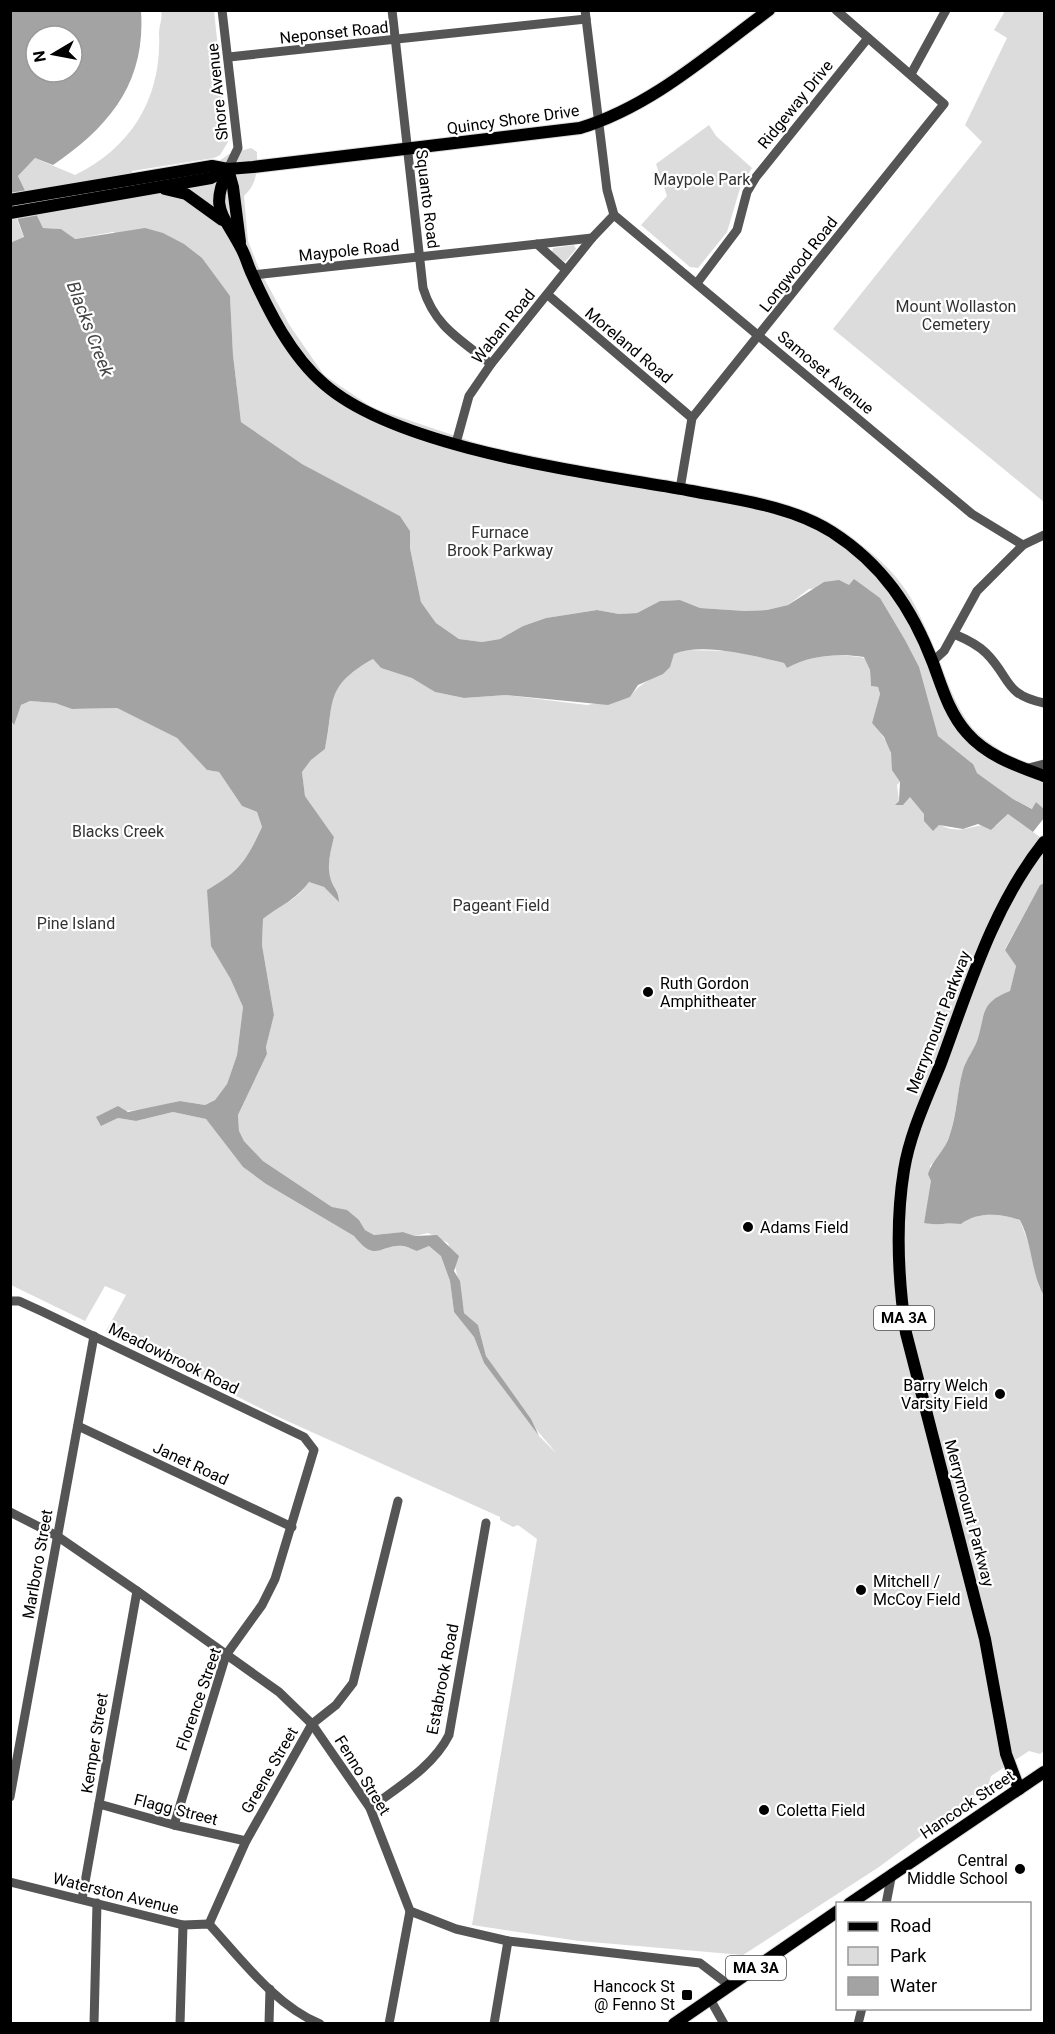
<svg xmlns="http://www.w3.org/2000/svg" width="1055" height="2034" font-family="Roboto,sans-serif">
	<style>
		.green { fill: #dcdcdc }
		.water { fill: #a3a3a3; fill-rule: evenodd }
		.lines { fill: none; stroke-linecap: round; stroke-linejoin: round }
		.major-casing { stroke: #dbdbdb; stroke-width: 14 }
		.minor { stroke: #555; stroke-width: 9 }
		.major { stroke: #000; stroke-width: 12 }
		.poi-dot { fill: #000; stroke: #fff; stroke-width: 2 }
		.labels { text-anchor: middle; stroke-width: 4.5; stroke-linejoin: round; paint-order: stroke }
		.shield { fill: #fff; stroke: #4c4c4c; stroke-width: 1.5 }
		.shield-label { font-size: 15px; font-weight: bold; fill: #000 }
		.street-label { font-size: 16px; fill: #000; stroke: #fff }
		.park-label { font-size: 16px; fill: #333; stroke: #fff }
		.poi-label { font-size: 16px; fill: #000; stroke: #fff; text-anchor: start }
		.water-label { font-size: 18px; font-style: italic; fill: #444; stroke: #fff }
	</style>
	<rect width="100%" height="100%" fill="#fff"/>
	<g class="green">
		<path d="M 161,11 L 214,11 L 228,142 L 220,155 L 214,158 L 132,171 L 133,180 L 212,166 L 229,154 L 251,148 L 257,152 C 257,170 258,183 244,196 L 248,241 L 260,271 L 290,326 L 324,375 L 373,408 L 482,445 L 512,453 L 820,519 C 852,537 884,558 905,589 C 932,627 948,705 977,733 C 996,750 1021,763 1044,772 L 1044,809 L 1036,802 L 1033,809 L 1013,799 L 977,773 L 972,763 L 938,736 L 931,718 L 849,586 L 809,589 L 788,605 L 767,610 L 745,611 L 700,608 L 680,600 L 660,601 L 637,613 L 619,614 L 597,610 L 546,618 L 523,626 L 500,639 L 482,642 L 459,639 L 436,623 L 421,602 L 410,548 L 410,531 L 400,516 L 302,464 L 241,422 L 233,355 L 230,296 L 113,232 L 74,239 L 61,229 L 43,228 L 18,176 L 35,158 L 75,175 C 133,147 162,96 159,33 C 159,25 163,19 161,11 Z"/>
		<polygon points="1005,11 1044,11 1044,502 833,329 982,142 965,125 1007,38 994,30"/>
		<polygon points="709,125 716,136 752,168 741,185 727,232 698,268 690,267 641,225 667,196 656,164"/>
		<polygon points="10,201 24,238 11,243 10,243"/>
		<polygon points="574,245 576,249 565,262 552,253 553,248"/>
		<path d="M 685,650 L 733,651 L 784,663 L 787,668 C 809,655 840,653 865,658 L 870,670 L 871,686 L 878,687 L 880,694 L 872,723 C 880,732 888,742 891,754 C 893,766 893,772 900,782 L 897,785 L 899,801 L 895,804 L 910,796 C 924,813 940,833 964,829 C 979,826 980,824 996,826 L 1008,814 L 1044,840 L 1044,883 L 1040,885 L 1005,949 L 1016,966 L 1010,992 C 979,1002 986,1015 977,1041 C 973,1051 966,1060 963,1071 C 954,1103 957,1142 930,1166 L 932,1181 L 924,1223 C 934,1226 947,1222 961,1224 C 979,1211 1001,1214 1020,1220 L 1034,1259 L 1039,1286 L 1044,1296 L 1044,1751 L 1040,1754 L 1029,1751 L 991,1776 L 988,1786 L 879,1867 L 743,1955 L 579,1941 L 472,1925 L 537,1539 L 518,1525 L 513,1527 L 500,1520 L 500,1517 L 274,1415 L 106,1331 L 126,1295 L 105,1286 L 85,1321 L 11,1285 L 10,721 L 13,724 L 21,705 L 30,701 L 55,703 L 73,709 L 117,708 L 177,738 L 207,770 L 219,772 L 242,806 L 257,812 L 262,827 C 246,861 240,871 207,890 L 230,978 L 243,1007 L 237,1055 L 227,1084 L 215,1100 L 205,1105 L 180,1101 L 142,1110 L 123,1111 L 101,1126 L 118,1118 L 136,1121 L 173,1112 L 206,1119 L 243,1167 L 266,1184 L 354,1236 C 376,1264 380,1243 403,1246 C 407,1246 413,1250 417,1251 L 429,1246 L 441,1255 L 450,1281 L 454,1312 L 474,1337 L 484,1363 L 539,1436 L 557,1454 L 535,1428 L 486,1356 L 478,1325 L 464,1313 C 459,1289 457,1266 448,1243 L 428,1233 L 415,1236 L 403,1232 L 374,1235 L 365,1230 L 359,1220 L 332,1207 L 263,1161 L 244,1141 L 239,1132 L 238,1115 L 267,1054 L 266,1047 L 274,1015 L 262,945 L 263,919 C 268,915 274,909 279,906 C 293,900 299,896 309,882 L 324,887 L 339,901 C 339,891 335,890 332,882 C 325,868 331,851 334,837 L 305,796 L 302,772 L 311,760 L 325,749 C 336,701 321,688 373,659 L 381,668 L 413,678 L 435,692 L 464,698 L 506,695 L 587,705 L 630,697 C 645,675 666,680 674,654 Z"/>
	</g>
	<g class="water">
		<path d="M 11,11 L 141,11 C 146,83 109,127 53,165 L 35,158 L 18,176 L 43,228 L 61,229 L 75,239 L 145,228 L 163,233 L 184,244 L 202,258 L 230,296 L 233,355 L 241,422 L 302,464 L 400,516 L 410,531 L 410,548 L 421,602 L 436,623 L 459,639 L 482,642 L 500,639 L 523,626 L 546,618 L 597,610 L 619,614 L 637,613 L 660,601 L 680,600 L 700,608 L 745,611 L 767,610 L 788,605 L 824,582 L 839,580 L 849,585 L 854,579 L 880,598 L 905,640 L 919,667 L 938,736 L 973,764 L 977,773 L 1013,799 L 1032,809 L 1036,802 L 1044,809 L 1044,818 L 1033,832 L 1008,814 L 991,830 L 978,824 L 963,829 L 939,825 L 933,831 L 924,821 L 924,814 L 910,797 L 903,805 L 895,805 L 899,801 L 900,782 L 892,770 L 891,753 L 884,737 L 872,723 L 880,694 L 878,687 L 871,686 L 870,670 L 864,657 C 840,653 809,655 787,668 L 784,663 C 754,656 703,642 674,654 L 670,667 L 663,674 L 638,685 L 630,697 L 608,705 L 506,695 L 464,698 L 435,692 L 412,678 L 381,668 L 373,659 C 323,687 335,702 325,749 L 311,760 L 302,772 L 305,796 L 334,837 C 331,851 326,865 331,880 C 334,889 339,891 339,902 L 324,887 L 309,882 C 295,901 280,905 263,919 L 262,945 L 274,1015 L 266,1047 L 267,1054 L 238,1115 L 239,1131 L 244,1141 L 263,1161 L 332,1207 L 347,1210 L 359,1220 L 365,1230 L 374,1235 L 403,1232 L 415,1236 L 437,1235 L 459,1256 L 454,1271 L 460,1281 L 464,1313 L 478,1325 L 486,1356 L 531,1419 L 539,1436 L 484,1363 L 474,1337 L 454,1312 L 450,1281 L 441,1256 L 429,1246 L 417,1251 C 413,1250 407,1246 403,1246 C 380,1244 376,1264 354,1236 L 266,1184 L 243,1167 L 206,1119 L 173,1112 L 136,1121 L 118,1118 L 101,1126 L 96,1117 L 118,1106 L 128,1112 L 180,1101 L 205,1105 L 215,1100 L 227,1084 L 237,1055 L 243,1007 L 230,978 L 211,946 L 207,890 C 240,871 246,861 262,827 L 257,812 L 242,806 L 219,772 L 207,770 L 177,738 L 117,708 L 72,709 L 55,703 L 30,701 L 21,705 L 14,725 L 11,721 L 10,243 L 24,237 L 11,201 ZM 36,36 L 72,36 L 72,72 L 36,72 Z"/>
		<path d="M 1044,883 L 1044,1296 C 1031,1273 1033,1246 1020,1220 C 1001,1214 979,1211 961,1224 C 946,1222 935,1226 924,1223 L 931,1181 L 928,1174 C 932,1160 946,1150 950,1134 C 957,1114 957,1091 963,1070 C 966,1060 973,1051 977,1041 C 986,1014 979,1003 1010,991 L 1016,966 L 1005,950 L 1040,885 Z"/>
	</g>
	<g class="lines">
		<g class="major-casing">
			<g id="major">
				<path d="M 228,169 C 210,209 222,212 240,246 C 245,254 247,263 251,272 C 268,310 291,356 324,384 C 399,450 593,473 692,491 C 739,500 791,506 832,532 C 882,564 912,608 933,663 C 942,687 949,713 967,733 C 987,756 1017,766 1044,776"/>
				<polyline points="228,169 233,187 240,242"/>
				<polyline points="165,189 186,194 222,220"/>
				<path d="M 10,200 L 212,166 L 228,169 L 253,167 L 580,128 C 652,106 709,54 769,10"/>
				<polyline points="10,213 211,178 228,169"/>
				<path d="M 1019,1789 L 1006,1754 L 985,1639 L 906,1333 C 898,1279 895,1225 904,1170 C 910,1133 927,1098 941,1063 C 969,987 993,906 1044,842"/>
				<polyline points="849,1904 1044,1772"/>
				<polyline points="674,2024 838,1911"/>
			</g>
		</g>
		<g class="minor">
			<polyline points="222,10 238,148 228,169"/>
			<path d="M 392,10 L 423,288 C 435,327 460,339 491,364"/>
			<polyline points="229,57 586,19"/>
			<polyline points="911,74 946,10"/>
			<polyline points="614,215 972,514 1023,545"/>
			<polyline points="537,244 566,270"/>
			<polyline points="253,275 592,238"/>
			<polyline points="697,283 737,230 747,192 756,177 868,38"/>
			<polyline points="548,295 692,418"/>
			<polyline points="456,443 469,396 491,364 592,238 614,215 607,190 585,10"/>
			<polyline points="680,489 692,418 944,104 836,10"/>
			<path d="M 954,634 C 966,639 977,644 986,653 C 1011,678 1004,695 1044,703"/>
			<polyline points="932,662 944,651 977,591 1023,545 1044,535"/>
			<polyline points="1025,769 1044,764"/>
			<polyline points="10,1301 19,1301 41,1311 304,1437 314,1450 275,1579 262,1605 226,1655 174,1825"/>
			<polyline points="78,1426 292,1527"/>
			<polyline points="10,1512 57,1536 137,1591 279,1692 312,1724 370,1808 410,1911 456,1929 508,1941 700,1963 730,1986"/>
			<polyline points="10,1797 94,1336"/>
			<polyline points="99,1804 174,1825 246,1841"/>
			<path d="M 370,1808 C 398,1787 433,1767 449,1735 L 486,1523"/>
			<path d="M 10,1882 L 183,1925 L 209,1924 C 241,1959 276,2006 320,2024"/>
			<polyline points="82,1899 137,1591"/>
			<polyline points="886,1904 892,1873"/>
			<polyline points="209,1924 246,1841 312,1724 336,1705 353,1683 398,1501"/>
			<polyline points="710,1999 724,2024"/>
			<polyline points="94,2024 97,1903"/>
			<polyline points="180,2024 183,1925"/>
			<polyline points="269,2024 270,1989"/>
			<polyline points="389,2024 410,1911"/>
			<polyline points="494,2024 508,1941"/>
			<polyline points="858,2024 862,2008"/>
		</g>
		<use href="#major" class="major"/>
	</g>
	<g class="poi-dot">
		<circle cx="648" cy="992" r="6"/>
		<circle cx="748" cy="1227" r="6"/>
		<circle cx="1000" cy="1394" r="6"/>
		<circle cx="861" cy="1590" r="6"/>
		<circle cx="764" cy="1810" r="6"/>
		<circle cx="1020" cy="1869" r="6"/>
		<rect x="681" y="1989" width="12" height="12" rx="3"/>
	</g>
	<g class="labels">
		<g class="shield">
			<rect x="874" y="1306" width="60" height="24" rx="4.5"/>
			<rect x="726" y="1956" width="60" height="24" rx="4.5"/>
		</g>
		<g class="shield-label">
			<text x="904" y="1323">MA 3A</text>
			<text x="756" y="1973">MA 3A</text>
		</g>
		<g class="street-label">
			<text transform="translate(334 32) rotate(-6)" y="6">Neponset Road</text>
			<text transform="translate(217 92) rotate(-96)" y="6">Shore Avenue</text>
			<text transform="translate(795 104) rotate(-51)" y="6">Ridgeway Drive</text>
			<text transform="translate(513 119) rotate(-8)" y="6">Quincy Shore Drive</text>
			<text transform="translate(428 199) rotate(83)" y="6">Squanto Road</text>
			<text transform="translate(349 250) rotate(-6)" y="6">Maypole Road</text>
			<text transform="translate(798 264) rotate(-52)" y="6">Longwood Road</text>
			<text transform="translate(503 326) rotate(-51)" y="6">Waban Road</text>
			<text transform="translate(629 345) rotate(40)" y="6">Moreland Road</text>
			<text transform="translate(826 372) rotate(40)" y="6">Samoset Avenue</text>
			<text transform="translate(938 1022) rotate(-69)" y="6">Merrymount Parkway</text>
			<text transform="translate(174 1358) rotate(26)" y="6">Meadowbrook Road</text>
			<text transform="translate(191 1463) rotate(25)" y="6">Janet Road</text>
			<text transform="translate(970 1513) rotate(75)" y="6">Merrymount Parkway</text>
			<text transform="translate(37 1564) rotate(-80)" y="6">Marlboro Street</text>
			<text transform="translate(442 1679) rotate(-79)" y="6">Estabrook Road</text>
			<text transform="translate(198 1699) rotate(-71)" y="6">Florence Street</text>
			<text transform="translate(94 1743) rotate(-81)" y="6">Kemper Street</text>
			<text transform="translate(269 1770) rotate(-60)" y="6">Greene Street</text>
			<text transform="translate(363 1775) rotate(58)" y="6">Fenno Street</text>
			<text transform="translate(967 1804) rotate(-34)" y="6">Hancock Street</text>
			<text transform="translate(176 1809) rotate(14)" y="6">Flagg Street</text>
			<text transform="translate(116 1893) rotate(14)" y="6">Waterston Avenue</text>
		</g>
		<g class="park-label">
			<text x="702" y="185">Maypole Park</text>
			<text x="956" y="312">Mount Wollaston<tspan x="956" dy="18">Cemetery</tspan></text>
			<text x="500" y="538">Furnace<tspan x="500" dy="18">Brook Parkway</tspan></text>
			<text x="118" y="837">Blacks Creek</text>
			<text x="501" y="911">Pageant Field</text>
			<text x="76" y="929">Pine Island</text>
		</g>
		<g class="poi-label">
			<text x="660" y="989">Ruth Gordon<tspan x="660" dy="18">Amphitheater</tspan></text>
			<text x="760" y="1233">Adams Field</text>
			<text x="988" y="1391" text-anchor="end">Barry Welch<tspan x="988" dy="18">Varsity Field</tspan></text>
			<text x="873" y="1587">Mitchell /<tspan x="873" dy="18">McCoy Field</tspan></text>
			<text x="776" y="1816">Coletta Field</text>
			<text x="1008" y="1866" text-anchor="end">Central<tspan x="1008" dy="18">Middle School</tspan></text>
			<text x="675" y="1992" text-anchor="end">Hancock St<tspan x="675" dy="18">@ Fenno St</tspan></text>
		</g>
		<g class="water-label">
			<text transform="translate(90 329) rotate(69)" y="6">Blacks Creek</text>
		</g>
	</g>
	<rect width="1055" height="2034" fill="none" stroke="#000000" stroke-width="24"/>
	<rect x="836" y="1902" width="195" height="108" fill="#ffffff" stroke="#999999" stroke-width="1.5"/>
	<rect x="848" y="1922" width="30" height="9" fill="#000000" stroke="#999999" stroke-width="1.5"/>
	<text x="890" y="1932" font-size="18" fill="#000000">Road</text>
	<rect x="848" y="1947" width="30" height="18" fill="#dcdcdc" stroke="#999999" stroke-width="1.5"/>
	<text x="890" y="1962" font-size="18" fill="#000000">Park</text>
	<rect x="848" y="1977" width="30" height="18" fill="#a3a3a3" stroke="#999999" stroke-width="1.5"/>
	<text x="890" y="1992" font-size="18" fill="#000000">Water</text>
	<g transform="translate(54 54) rotate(260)"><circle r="28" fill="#ffffff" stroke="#999999" stroke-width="1.5"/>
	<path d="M0-4.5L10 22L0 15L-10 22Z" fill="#000000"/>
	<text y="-9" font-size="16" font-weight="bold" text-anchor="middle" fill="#000000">N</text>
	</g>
</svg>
